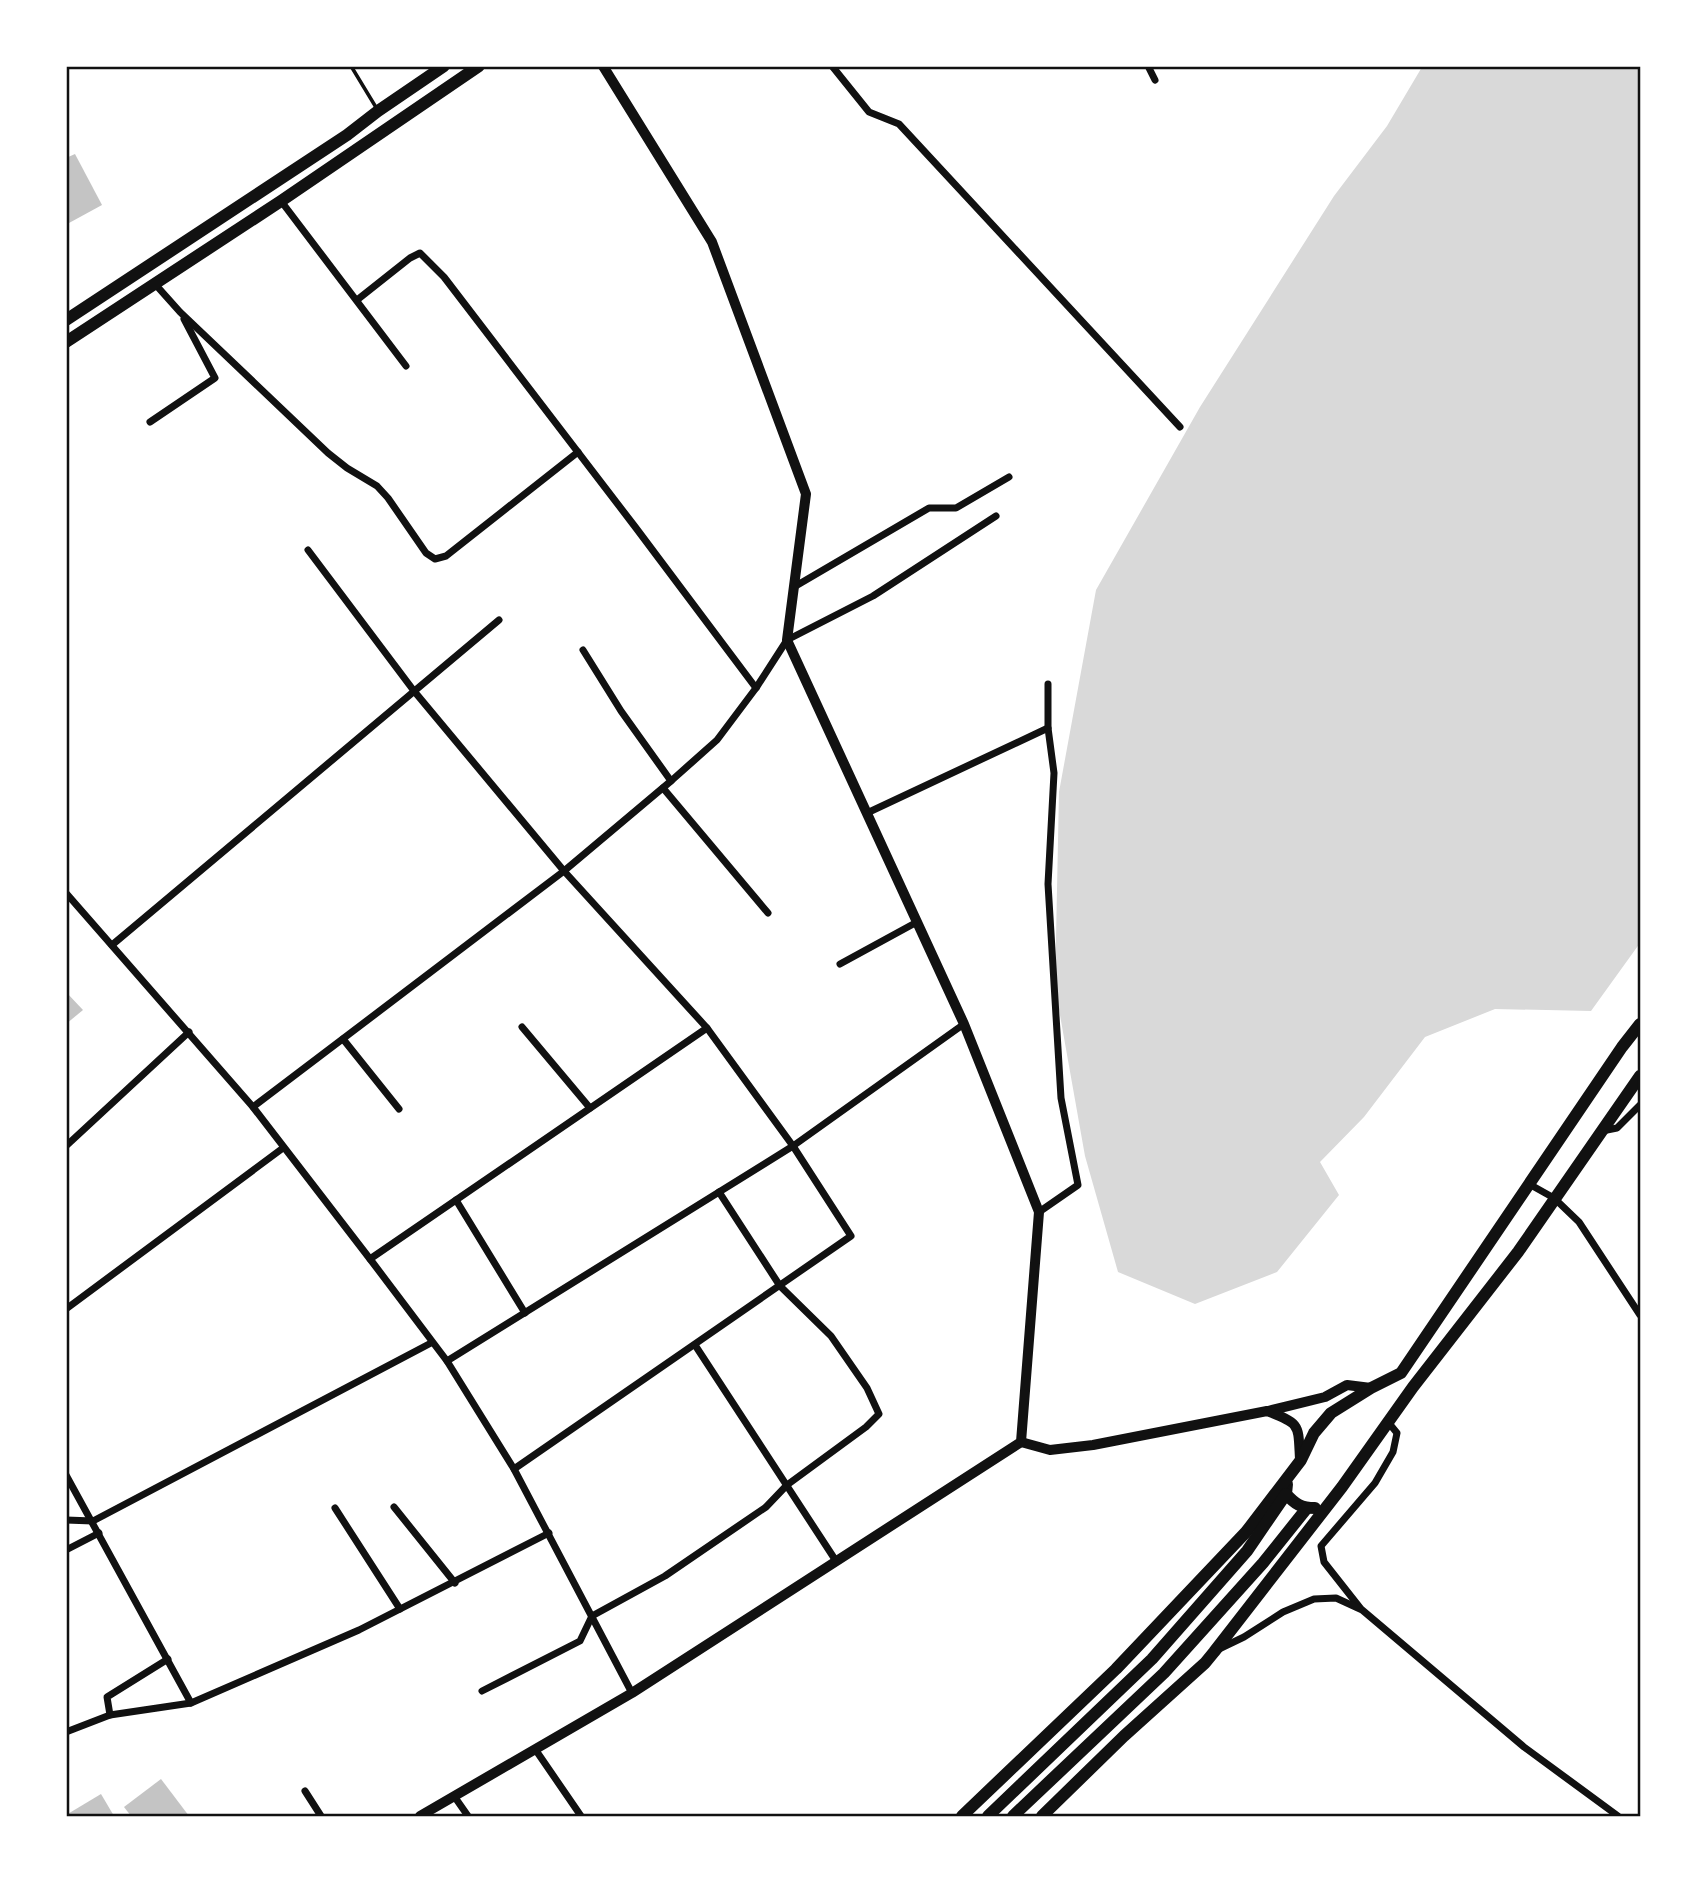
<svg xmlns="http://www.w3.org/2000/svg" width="1707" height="1883" font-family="Roboto,sans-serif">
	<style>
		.water { fill: #d9d9d9 }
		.building { fill: #c4c4c4 }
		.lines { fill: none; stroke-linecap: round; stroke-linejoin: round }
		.service { stroke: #111; stroke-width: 3.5 }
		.minor { stroke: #111; stroke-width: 7 }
		.tertiary { stroke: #111; stroke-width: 10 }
		.primary { stroke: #111; stroke-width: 12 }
		.trunk { stroke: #111; stroke-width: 12 }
		.neatline { fill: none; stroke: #111; stroke-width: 2.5 }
	</style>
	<rect width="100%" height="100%" fill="#fff"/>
	<polygon class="water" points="1422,67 1640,67 1640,943 1591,1011 1495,1009 1425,1037 1364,1117 1320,1162 1339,1195 1277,1272 1195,1304 1118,1272 1085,1156 1055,987 1059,792 1096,590 1200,407 1334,196 1387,126"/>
	<g class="building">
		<polygon points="75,154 102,205 69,223 66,218 66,158"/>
		<polygon points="66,992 83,1010 66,1024"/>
		<polygon points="161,1779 189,1816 131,1816 124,1807"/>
		<polygon points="101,1794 114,1816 66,1816 66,1815"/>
	</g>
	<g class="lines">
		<polyline class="service" points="351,66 377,109"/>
		<g class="minor">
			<polyline points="832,66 869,112 899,124 1180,427"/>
			<polyline points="1148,66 1155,80"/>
			<polyline points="281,201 406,366"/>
			<polyline points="155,284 180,312 328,453 347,468 377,486 388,498 426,553 435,559 446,556 578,452"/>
			<polyline points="357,300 410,258 420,253 444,277 636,528 756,688"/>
			<polyline points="150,422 215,378 184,319"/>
			<polyline points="308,550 414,691 564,871 707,1028 793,1146 851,1236 514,1469"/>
			<polyline points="794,587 929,508 956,508 1009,477"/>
			<polyline points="583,650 621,711 671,781"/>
			<polyline points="663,788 768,913"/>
			<polyline points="867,813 1048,728"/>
			<polyline points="66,893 253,1107 370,1259 447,1361 514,1469 632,1693"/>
			<polyline points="112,945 499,620"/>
			<polyline points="840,964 917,922"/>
			<polyline points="522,1027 590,1108"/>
			<polyline points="343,1039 399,1109"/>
			<polyline points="253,1107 564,871 671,781 717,740 756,688 787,640 873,596 996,516"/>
			<polyline points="1602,1131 1617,1128 1640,1105"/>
			<polyline points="66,1146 189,1032"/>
			<polyline points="1529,1184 1554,1198 1579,1222 1640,1315"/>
			<polyline points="456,1200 525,1313"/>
			<polyline points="1039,1212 1078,1185 1061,1098 1048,884 1054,773 1048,728 1048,684"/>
			<polyline points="370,1259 707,1028"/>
			<polyline points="66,1309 283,1148"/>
			<polyline points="695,1345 836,1561"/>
			<polyline points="447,1361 793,1146 964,1024"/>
			<polyline points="1388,1422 1397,1433 1393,1452 1375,1483 1321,1546 1324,1562 1361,1609 1524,1747 1618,1816"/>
			<polyline points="66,1475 191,1703 110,1715 66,1732"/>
			<polyline points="394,1507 455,1583"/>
			<polyline points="335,1508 400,1609"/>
			<polyline points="66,1520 93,1521 431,1343"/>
			<polyline points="66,1550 99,1533"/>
			<polyline points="1219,1649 1244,1637 1283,1612 1314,1599 1336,1598 1360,1609"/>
			<polyline points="482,1691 580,1641 592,1616 665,1576 766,1507 787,1485 866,1427 879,1414 867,1388 831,1336 780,1286 719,1192"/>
			<polyline points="191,1703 359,1630 549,1533"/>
			<polyline points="110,1715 107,1697 168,1659"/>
			<polyline points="535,1749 581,1816"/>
			<polyline points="305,1791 321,1816"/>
			<polyline points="454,1796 468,1816"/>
		</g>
		<g class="tertiary">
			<polyline points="1268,1411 1325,1397 1347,1385 1371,1388"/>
			<path d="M 1021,1442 L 1050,1450 L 1093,1445 L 1267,1411 C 1301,1424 1298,1424 1300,1459"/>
			<polyline points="420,1816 632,1693 1021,1442 1039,1212 964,1024 787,640 806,494 712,242 603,66"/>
		</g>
		<g class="primary">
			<path d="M 1287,1484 L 1286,1494 C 1295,1504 1301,1508 1315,1508"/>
			<polyline points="962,1816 1116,1669 1246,1532 1301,1460 1314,1433 1331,1413 1371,1388 1401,1373 1622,1047 1640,1024"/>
			<polyline points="1042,1816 1124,1736 1205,1663 1214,1652 1342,1487 1413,1387 1518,1252 1640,1076"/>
		</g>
		<g class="trunk">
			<polyline points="66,320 347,135 378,111 444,66"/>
			<polyline points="66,342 281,201 479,66"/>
			<polyline points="988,1816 1152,1659 1247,1551 1286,1494"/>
			<polyline points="1013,1816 1164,1673 1263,1563 1307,1508"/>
		</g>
	</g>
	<rect width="1707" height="1883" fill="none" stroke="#ffffff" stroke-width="136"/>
	<rect x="68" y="68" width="1571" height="1747" class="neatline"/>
</svg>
